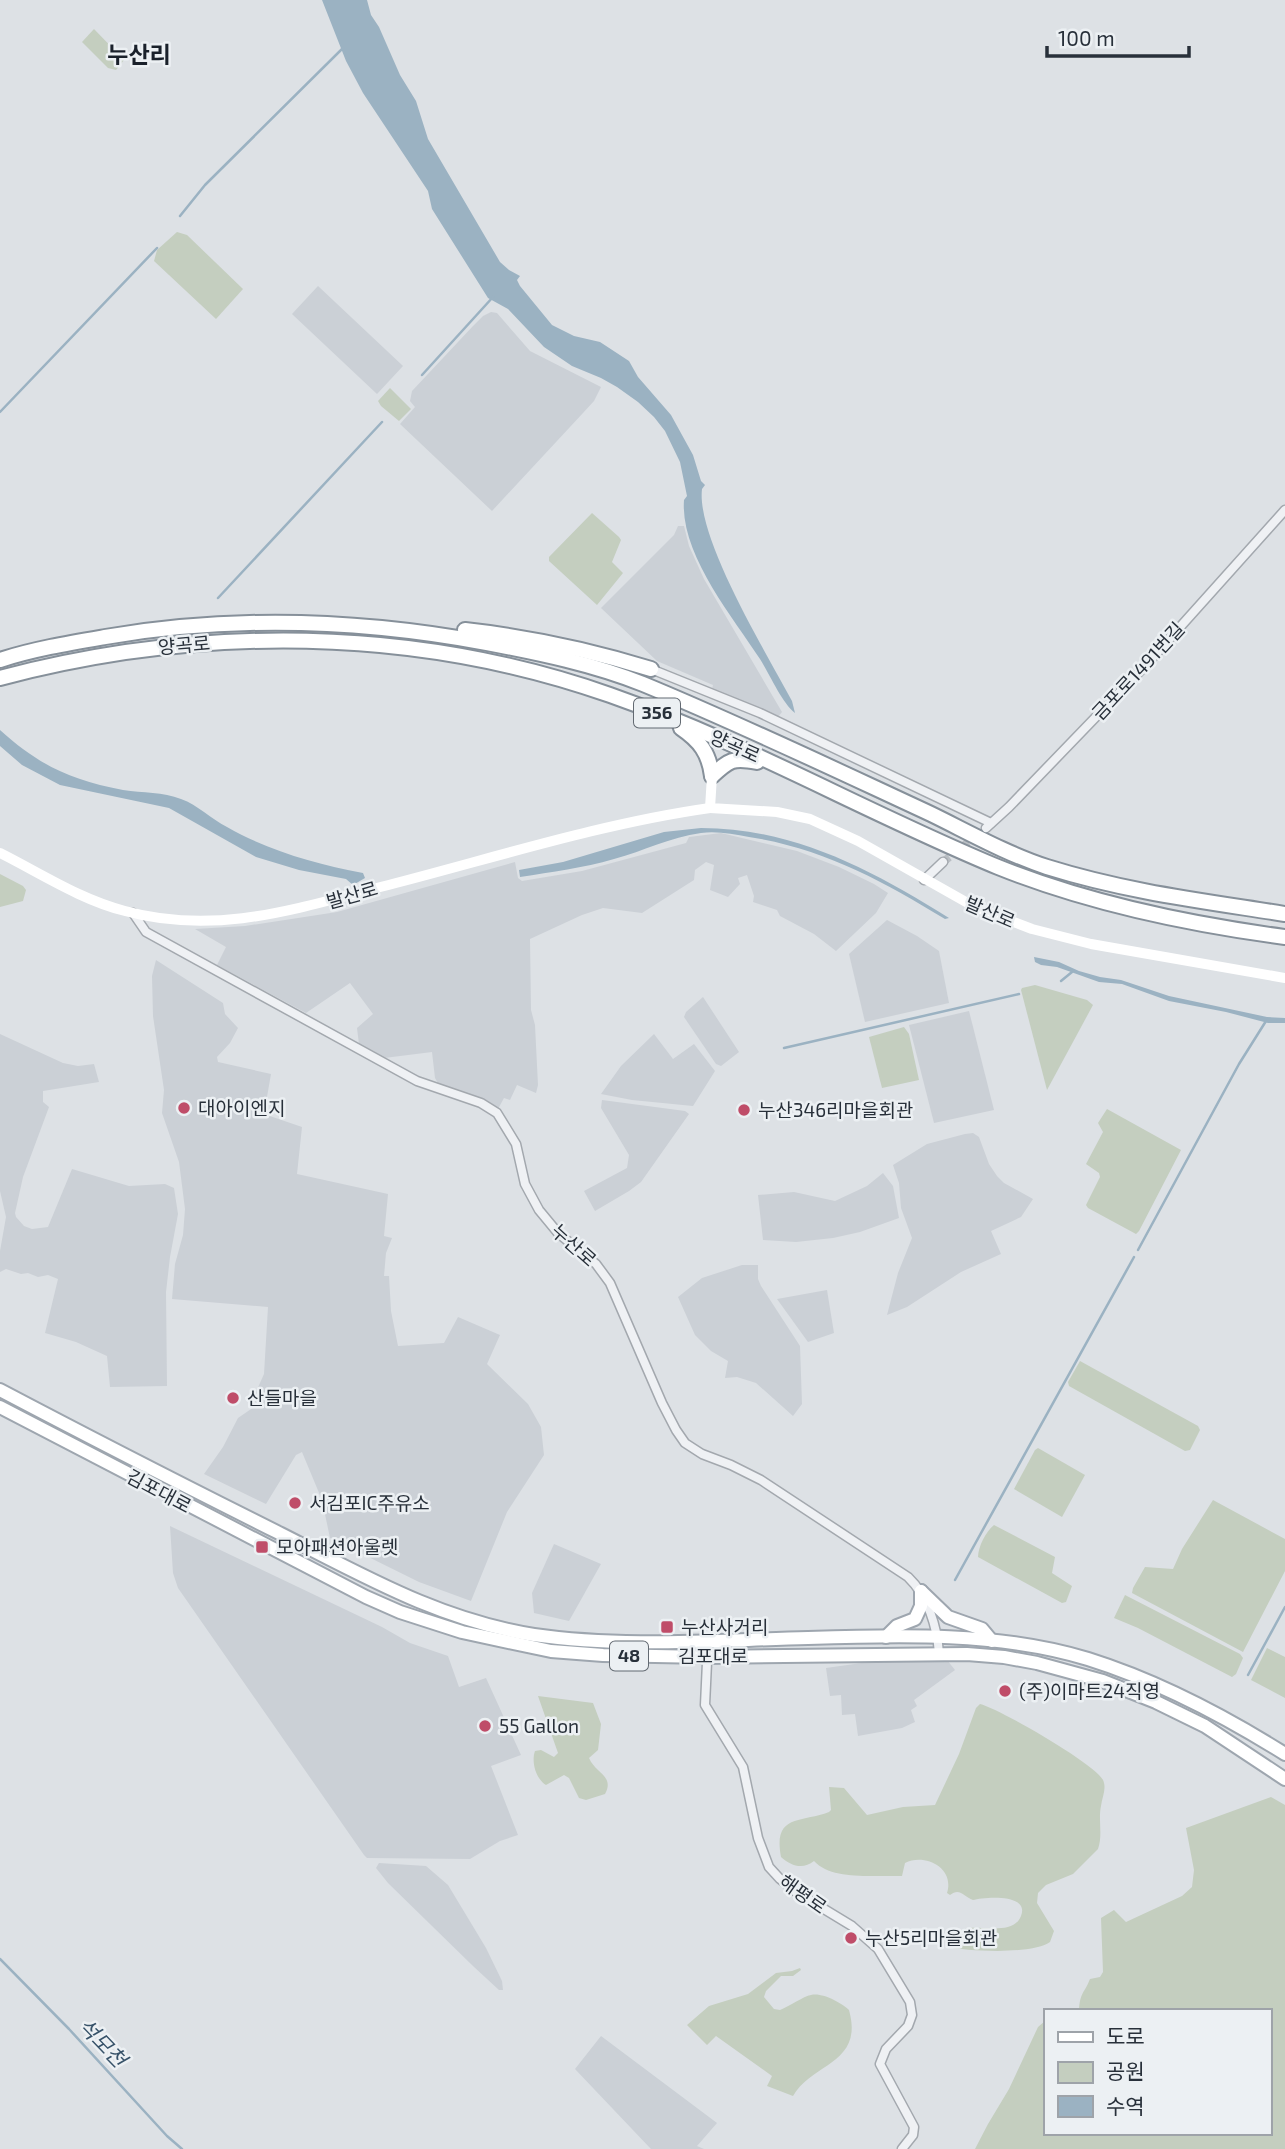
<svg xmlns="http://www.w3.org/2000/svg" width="1285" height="2149" font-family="'Exo 2','Noto Sans KR',sans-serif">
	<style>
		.built { fill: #cbd0d6 }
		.green { fill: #c4cebf }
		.water { fill: #9bb2c2 }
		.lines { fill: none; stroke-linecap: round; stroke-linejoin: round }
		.stream { stroke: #9bb2c2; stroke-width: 2.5 }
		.street-tunnel { stroke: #b9bec3; stroke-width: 8; stroke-dasharray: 8 4; stroke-linecap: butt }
		.street-casing { stroke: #a3a8ae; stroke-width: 11 }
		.primary-casing { stroke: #9ea6af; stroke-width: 16 }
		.highway-casing { stroke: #86909a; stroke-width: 18 }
		.street { stroke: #eff1f4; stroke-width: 8 }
		.secondary { stroke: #fff; stroke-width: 10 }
		.primary { stroke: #fff; stroke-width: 12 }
		.highway { stroke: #fff; stroke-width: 14 }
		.poi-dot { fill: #bf4d69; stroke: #ecf0f3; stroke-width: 2.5 }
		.labels { text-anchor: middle; stroke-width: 5; stroke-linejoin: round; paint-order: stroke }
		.shield { fill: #ecf0f3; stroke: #636a72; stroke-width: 2 }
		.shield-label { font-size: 18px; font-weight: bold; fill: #28303a }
		.street-label { font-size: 19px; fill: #28303a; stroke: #ecf0f3 }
		.poi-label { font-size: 19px; fill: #28303a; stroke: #ecf0f3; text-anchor: start }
		.water-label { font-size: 21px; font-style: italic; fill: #375269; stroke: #ecf0f3 }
		.quarter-label { font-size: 23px; font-weight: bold; fill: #1a212b; stroke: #ecf0f3 }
	</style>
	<rect width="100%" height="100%" fill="#dde1e5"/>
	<g class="built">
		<polygon points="318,286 403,366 377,394 292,314"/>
		<polygon points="491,312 497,313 530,351 601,387 594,401 583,413 492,511 400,424 415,407 410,401 412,391 473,326 483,316"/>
		<polygon points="678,526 684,526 689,546 704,579 782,712 778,717 712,689 713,685 657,661 601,608 674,535"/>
		<polygon points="721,833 797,851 839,867 874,884 888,893 876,913 836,951 814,934 780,916 777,910 753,902 754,896 747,875 738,878 740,884 728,897 710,890 714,865 706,862 695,870 694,880 642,913 603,908 582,915 530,939 531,1010 535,1025 538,1085 536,1093 517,1085 510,1100 504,1098 498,1109 473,1095 439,1085 435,1078 432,1052 384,1058 359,1044 357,1028 373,1014 350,983 306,1013 217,965 226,947 195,929 245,926 337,912 515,862 518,878 522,881 582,871 686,843 689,837"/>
		<polygon points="887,920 917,936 939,951 949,1003 865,1022 849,954"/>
		<polygon points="156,960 223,1003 225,1014 238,1028 230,1043 217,1057 218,1062 271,1074 264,1114 302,1127 297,1174 388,1194 384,1236 392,1238 386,1253 384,1276 389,1276 391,1311 398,1346 444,1343 458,1317 500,1335 487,1364 528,1404 541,1427 544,1455 507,1512 471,1601 419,1582 330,1538 322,1500 302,1452 296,1455 266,1504 204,1474 223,1447 238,1418 254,1407 256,1392 264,1374 268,1307 172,1299 175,1264 183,1235 185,1209 179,1162 162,1113 164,1090 153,1016 152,976"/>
		<polygon points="703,997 739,1052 721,1066 716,1064 684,1017 686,1012"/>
		<polygon points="969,1011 994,1110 934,1123 909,1025"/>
		<polygon points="0,1034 63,1063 78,1066 94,1064 99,1082 43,1091 43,1102 49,1107 23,1177 15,1213 16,1217 24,1226 32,1229 48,1227 72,1169 129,1186 165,1184 174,1188 178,1214 170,1257 166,1292 167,1386 110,1387 107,1356 76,1342 45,1333 58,1279 48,1275 38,1277 28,1273 21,1274 6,1269 0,1272 0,1251 6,1217 0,1191"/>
		<polygon points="654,1034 673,1059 694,1044 715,1071 693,1106 632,1100 601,1094 621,1066"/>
		<polygon points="602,1100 685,1111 689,1114 641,1182 629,1191 595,1211 584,1191 627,1168 629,1155 601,1108"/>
		<polygon points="965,1134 973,1133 979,1137 989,1164 997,1176 1004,1183 1033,1199 1021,1217 991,1231 1001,1254 961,1272 907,1307 887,1315 898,1273 912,1238 901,1208 899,1183 893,1165 927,1144"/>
		<polygon points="883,1173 893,1186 899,1218 860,1232 833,1238 796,1242 763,1240 758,1195 794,1192 835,1201 867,1186"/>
		<polygon points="742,1265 758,1265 758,1279 761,1286 800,1346 802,1404 793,1416 756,1383 737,1377 725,1378 728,1361 711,1351 695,1335 678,1297 702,1278"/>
		<polygon points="827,1290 834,1333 808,1342 777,1299"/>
		<polygon points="170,1526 382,1627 410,1643 448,1656 459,1687 486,1678 521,1755 491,1766 518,1835 500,1841 470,1859 367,1858 364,1855 178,1588 173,1573"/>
		<polygon points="554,1544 601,1564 569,1621 534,1613 532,1593"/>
		<polygon points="904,1657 947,1660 955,1670 914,1700 917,1706 911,1710 915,1722 902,1728 858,1736 855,1714 842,1715 841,1695 830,1696 826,1668"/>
		<polygon points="379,1863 426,1866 448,1885 486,1948 502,1981 503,1990 499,1990 473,1966 388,1883 376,1868"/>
		<polygon points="601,2036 717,2123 697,2146 704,2149 651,2149 575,2069"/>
	</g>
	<g class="green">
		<polygon points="94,29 124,60 116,70 108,68 82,42"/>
		<polygon points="177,232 187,235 243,289 216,319 154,261 157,250"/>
		<polygon points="390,388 411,409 399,421 381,406 378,401"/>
		<polygon points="592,513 619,537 621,540 612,562 623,573 597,605 549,561 549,557"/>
		<polygon points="0,874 23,886 26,890 23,901 0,907"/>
		<polygon points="1035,985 1087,1000 1093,1005 1047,1090 1021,990 1022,988"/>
		<polygon points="904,1027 909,1034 919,1080 882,1088 869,1037"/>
		<polygon points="1107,1109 1181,1150 1139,1231 1136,1234 1088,1208 1086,1205 1100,1177 1099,1173 1086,1164 1103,1132 1098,1123"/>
		<polygon points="1080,1361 1198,1426 1200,1430 1190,1450 1185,1451 1069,1386 1068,1382"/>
		<polygon points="1038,1448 1085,1475 1062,1517 1014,1489 1035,1450"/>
		<polygon points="1213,1500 1285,1539 1285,1571 1243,1652 1132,1593 1133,1588 1145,1567 1173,1569 1182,1549"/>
		<path d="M 994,1525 L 1055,1557 L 1052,1573 L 1072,1586 L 1066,1602 L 1062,1603 L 978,1557 C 978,1547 986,1531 994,1525 Z"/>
		<polygon points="1125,1595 1240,1654 1243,1658 1236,1674 1232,1677 1138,1628 1114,1618"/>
		<polygon points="1267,1648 1285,1657 1285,1698 1251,1680"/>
		<path d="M 538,1696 L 593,1703 L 601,1724 L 598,1750 L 589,1758 C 595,1773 615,1776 605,1794 L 586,1800 L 579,1798 L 569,1778 L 564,1775 L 546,1785 C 536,1779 531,1762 535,1751 L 541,1750 L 554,1757 L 558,1753 Z"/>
		<path d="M 980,1704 C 1000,1709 1095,1764 1103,1780 C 1107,1789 1102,1797 1101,1806 C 1098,1820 1103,1835 1098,1849 L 1073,1874 L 1046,1885 L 1038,1893 L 1037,1903 L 1054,1931 L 1050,1942 C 1031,1955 969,1951 946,1947 L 946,1939 C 952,1936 959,1931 965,1929 C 977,1924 1013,1937 1021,1916 C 1030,1893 984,1897 973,1900 C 964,1897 960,1887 950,1895 L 947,1893 C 955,1868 925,1853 905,1863 L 902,1876 C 876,1875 832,1881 814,1861 C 803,1870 791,1866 781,1857 C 773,1814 800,1823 829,1812 L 831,1810 L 829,1787 L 844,1788 L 867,1815 L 903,1807 L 935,1805 L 959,1754 L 976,1708 Z"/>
		<path d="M 1271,1797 L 1285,1805 L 1285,2149 L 975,2149 L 988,2124 L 1009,2089 L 1038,2027 L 1045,2021 L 1045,2133 L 1269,2133 L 1269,2011 L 1079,2011 C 1080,1992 1084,1994 1090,1979 L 1100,1977 L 1103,1972 L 1101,1918 L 1114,1910 L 1126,1922 L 1182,1896 L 1192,1887 L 1194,1870 L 1186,1828 Z"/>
		<path d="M 800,1968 L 801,1970 L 793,1976 L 781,1976 L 766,1991 L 764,1997 L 774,2009 L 780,2010 C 788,2007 804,1996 811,1995 C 822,1992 842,2003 849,2010 C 864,2064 813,2062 793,2096 L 767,2086 L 772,2076 L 716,2036 L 707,2045 L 687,2025 L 709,2006 L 748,1994 L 776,1973 L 792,1971 Z"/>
	</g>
	<g class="water">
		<path d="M 322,0 L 367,0 L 371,15 L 379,27 L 400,75 L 416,101 L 428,139 L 500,262 L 509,270 L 520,276 L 517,280 L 520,286 L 552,325 L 574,336 L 600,342 L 629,361 L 638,377 L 671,415 L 693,455 L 701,481 L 705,485 L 702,489 C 696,538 767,654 792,701 L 795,713 C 782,703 770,675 760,659 C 732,616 680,554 684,500 L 687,496 L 680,462 L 665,431 L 654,417 L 638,402 L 617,387 L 601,378 L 572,366 L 544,347 L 508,309 L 488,298 L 432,209 L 428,191 L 363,93 L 346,61 Z"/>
		<path d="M 0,730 C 40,766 71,780 123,790 C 143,793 163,792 181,799 C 198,805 211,819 227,827 C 269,851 316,864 363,873 L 365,878 L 353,885 L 346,879 L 299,870 L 256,857 L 169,808 L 60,785 L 22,765 L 0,746 Z"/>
		<path d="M 701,828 C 794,828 872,870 949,918 L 945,919 C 883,881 822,848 749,837 C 733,834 717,831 701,833 C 670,837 644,851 614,859 C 583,868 552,872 520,877 L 519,870 L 563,862 L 664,832 Z"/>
		<polygon points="1034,957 1059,962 1079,971 1100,977 1121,980 1169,996 1267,1017 1285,1018 1285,1023 1268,1023 1226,1012 1169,1001 1122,984 1099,982 1057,967 1041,965 1035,962"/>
	</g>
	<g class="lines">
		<g class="stream">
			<polyline points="180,216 205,185 343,48"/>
			<polyline points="422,375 493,297"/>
			<polyline points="0,412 157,248"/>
			<polyline points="218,598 382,422"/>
			<polyline points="1061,981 1072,972"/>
			<polyline points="784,1048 1019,994"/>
			<polyline points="1138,1250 1239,1064 1266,1021"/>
			<polyline points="955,1580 1134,1257"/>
			<polyline points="1248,1675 1285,1607"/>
			<polyline points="0,1959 69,2029 167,2136 182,2149"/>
		</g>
		<polyline class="street-tunnel" points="943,862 976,836"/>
		<g class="street-casing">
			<g id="street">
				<polyline points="651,669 760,713 991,823"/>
				<polyline points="986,828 1009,807 1146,665 1285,510"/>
				<polyline points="924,880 943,862"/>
				<path d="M 133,913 L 146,932 L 417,1081 L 481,1103 L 497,1113 L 516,1144 L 525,1184 L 539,1210 L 558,1233 L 596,1264 L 610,1283 L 662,1403 L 676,1430 L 685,1443 L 702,1454 L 731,1465 L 761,1480 L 908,1577 C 928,1596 937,1627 939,1653"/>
				<polyline points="708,1641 705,1705 743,1767 758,1838 769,1867 780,1879 796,1892 852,1926 878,1949 910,2002 912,2015 908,2026 886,2049 880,2064 914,2127 913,2135 902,2149"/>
			</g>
		</g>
		<g class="primary-casing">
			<g id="primary">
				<path d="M 0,1390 C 93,1439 187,1487 281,1534 C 364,1576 440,1620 534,1635 C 624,1648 718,1640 808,1638 C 899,1635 1001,1632 1088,1659 C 1155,1680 1226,1717 1285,1754"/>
				<polyline points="0,1407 366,1597 400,1612 462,1632 551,1651 603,1655 707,1657 967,1654 1004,1657 1037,1663 1103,1681 1156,1702 1205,1726 1285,1779"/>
				<polyline points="921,1591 948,1617 982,1629 992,1641"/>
				<polyline points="886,1637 897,1626 915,1619 921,1606 921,1591"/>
			</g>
		</g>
		<g class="highway-casing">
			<g id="highway">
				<path d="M 465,630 C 528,637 590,650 651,669"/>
				<path d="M 0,660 C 34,649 70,643 105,637 C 233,615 359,619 487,643 C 539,653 593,664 643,684 C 740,724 836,770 931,814 C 970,833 1007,854 1047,867 C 1127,892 1203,901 1285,914"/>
				<path d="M 0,678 C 201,625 413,626 610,695 C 744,742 867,813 998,867 C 1090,904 1187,924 1285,937"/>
				<path d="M 681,728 C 700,741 709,753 712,776"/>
				<path d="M 712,776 C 729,760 733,757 757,762"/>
			</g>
		</g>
		<use href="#street" class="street"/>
		<g class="secondary">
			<polyline points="712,776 710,808 777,812 810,819 858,841 973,906 1032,929 1091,944 1285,978"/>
			<path d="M 0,853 C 40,873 81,900 125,911 C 220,937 304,906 396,883 C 500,856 604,823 710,808"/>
		</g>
		<use href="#primary" class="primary"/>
		<use href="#highway" class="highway"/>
	</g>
	<g class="poi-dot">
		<circle cx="184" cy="1108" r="7"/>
		<circle cx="744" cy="1110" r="7"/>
		<circle cx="233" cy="1398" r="7"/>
		<circle cx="295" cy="1503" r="7"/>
		<rect x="255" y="1540" width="14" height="14" rx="3.5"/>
		<rect x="660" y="1620" width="14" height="14" rx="3.5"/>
		<circle cx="1005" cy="1691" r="7"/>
		<circle cx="485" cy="1726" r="7"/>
		<circle cx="851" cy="1938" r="7"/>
	</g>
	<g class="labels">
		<g class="shield">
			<rect x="634" y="698.5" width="46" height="29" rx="5"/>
			<rect x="610" y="1641.5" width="38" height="29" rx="5"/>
		</g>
		<g class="shield-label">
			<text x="657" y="719">356</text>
			<text x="629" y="1662">48</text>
		</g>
		<g class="street-label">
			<text transform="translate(184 645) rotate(-5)" y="7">양곡로</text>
			<text transform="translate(1138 671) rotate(-47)" y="7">금포로1491번길</text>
			<text transform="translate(735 746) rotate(24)" y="7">양곡로</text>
			<text transform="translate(352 895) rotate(-16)" y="7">발산로</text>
			<text transform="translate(990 912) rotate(23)" y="7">발산로</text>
			<text transform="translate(574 1245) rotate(42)" y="7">누산로</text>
			<text transform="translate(159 1491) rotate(28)" y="7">김포대로</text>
			<text x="713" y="1663">김포대로</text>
			<text transform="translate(803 1894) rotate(35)" y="7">해평로</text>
		</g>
		<g class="poi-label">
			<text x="198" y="1115">대아이엔지</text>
			<text x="758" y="1117">누산346리마을회관</text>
			<text x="247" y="1405">산들마을</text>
			<text x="309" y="1510">서김포IC주유소</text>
			<text x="276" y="1554">모아패션아울렛</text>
			<text x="681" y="1634">누산사거리</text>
			<text x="1019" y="1698">(주)이마트24직영</text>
			<text x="499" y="1733">55 Gallon</text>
			<text x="865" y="1945">누산5리마을회관</text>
		</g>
		<g class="water-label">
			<text transform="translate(102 2043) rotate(46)" y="7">석모천</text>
		</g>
		<g class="quarter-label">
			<text x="139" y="63">누산리</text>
		</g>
	</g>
	<rect x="1044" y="2009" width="228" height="126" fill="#ecf0f3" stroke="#9ea3a9" stroke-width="2"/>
	<rect x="1058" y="2032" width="35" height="10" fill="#ffffff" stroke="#9ea3a9" stroke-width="2"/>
	<text x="1106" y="2044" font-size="21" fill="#28303a">도로</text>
	<rect x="1058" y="2062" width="35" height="21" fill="#c4cebf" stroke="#9ea3a9" stroke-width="2"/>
	<text x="1106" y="2079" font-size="21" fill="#28303a">공원</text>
	<rect x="1058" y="2096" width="35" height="21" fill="#9bb2c2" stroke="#9ea3a9" stroke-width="2"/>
	<text x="1106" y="2114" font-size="21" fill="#28303a">수역</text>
	<path d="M1047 46v10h142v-10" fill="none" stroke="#28303a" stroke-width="3.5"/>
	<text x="1058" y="46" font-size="21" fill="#28303a" stroke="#ecf0f3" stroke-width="5" paint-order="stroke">100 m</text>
</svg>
